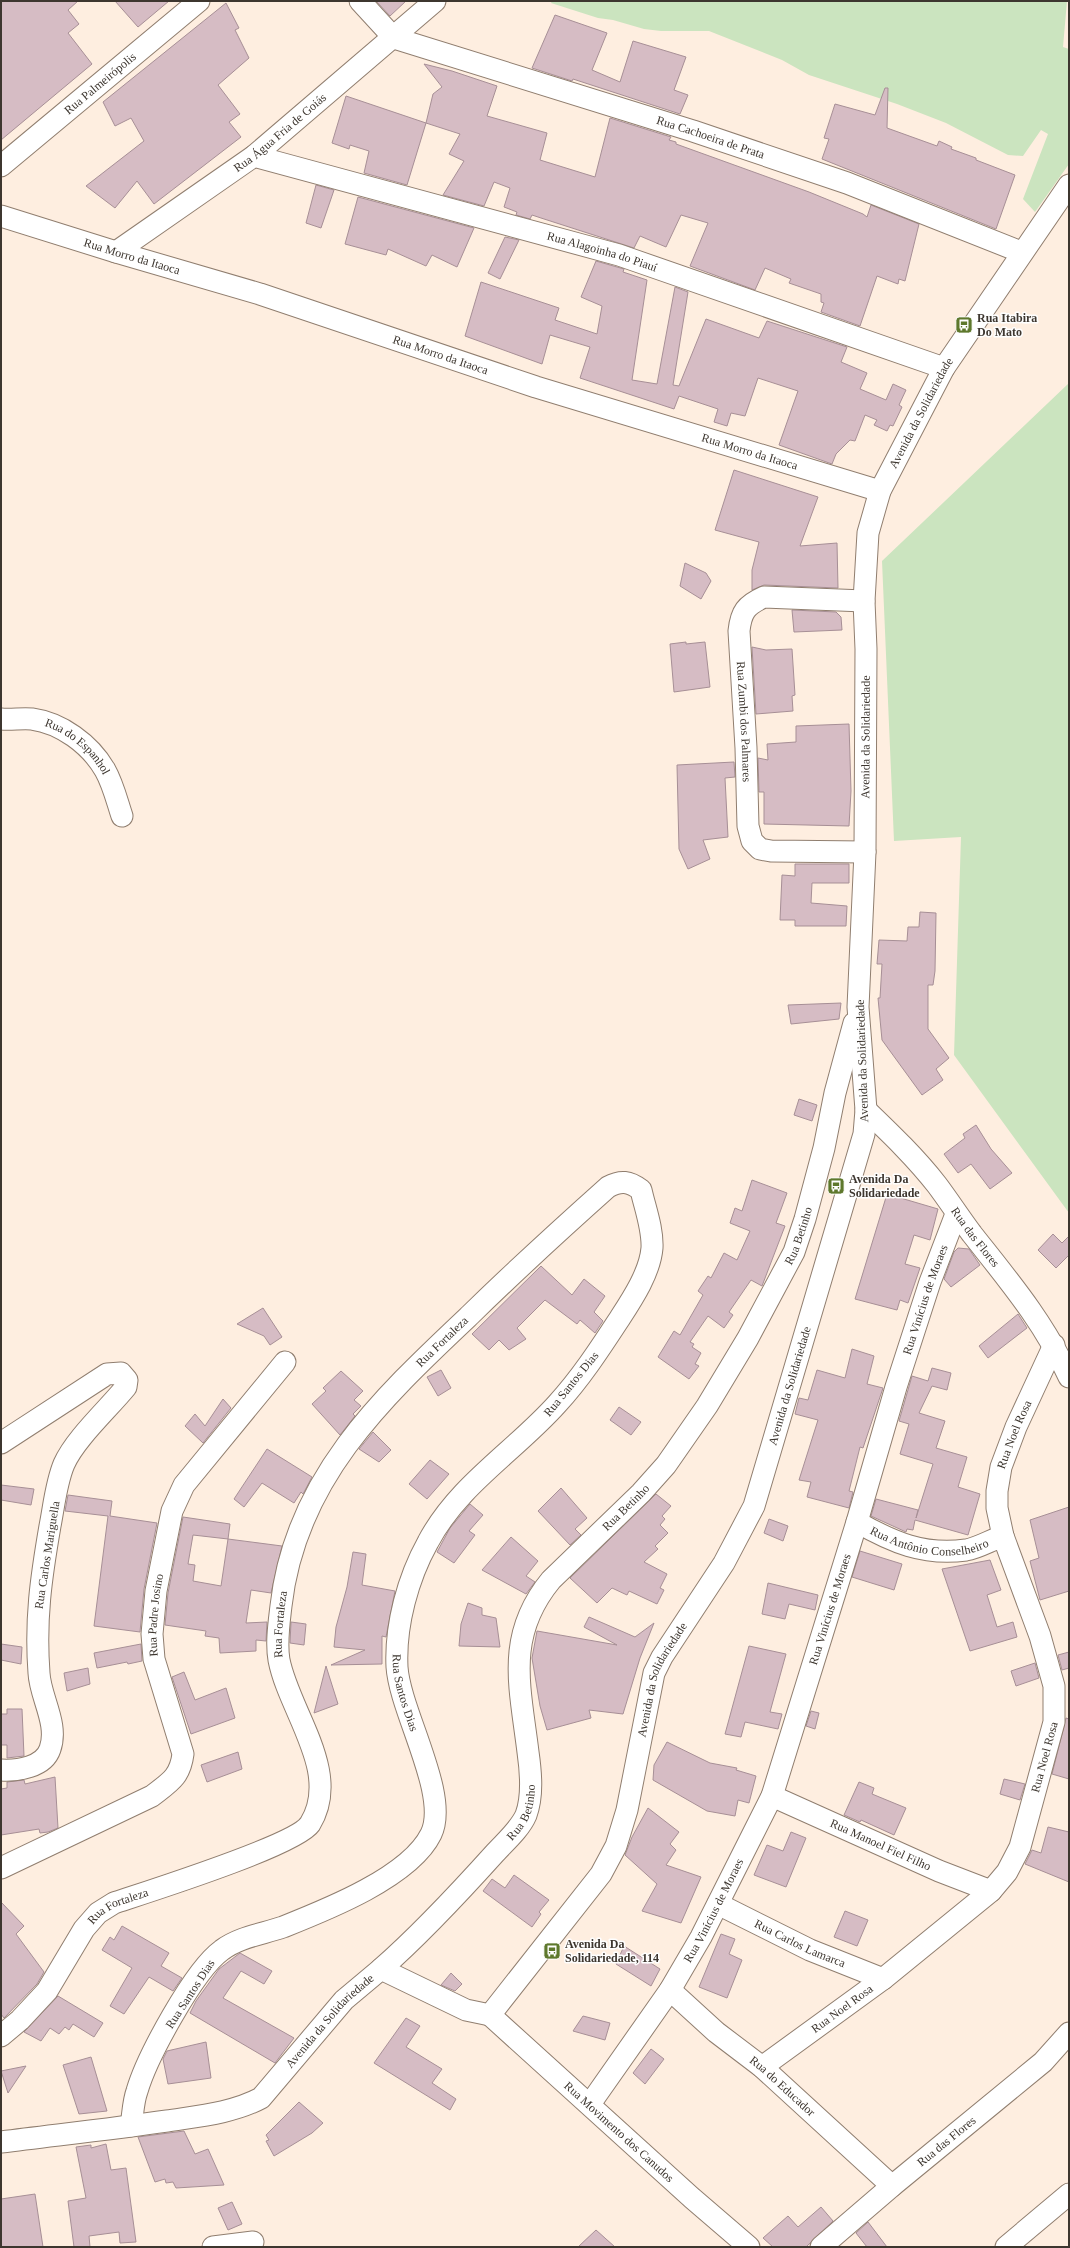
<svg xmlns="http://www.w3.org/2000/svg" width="1070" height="2248" font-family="Georgia,serif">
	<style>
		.green { fill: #cbe4bf }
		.building { fill: #d6bcc4; stroke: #a78f96; fill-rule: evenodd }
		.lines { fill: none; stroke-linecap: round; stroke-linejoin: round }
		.minor-casing { stroke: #907e6f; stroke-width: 23 }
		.minor { stroke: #fff; stroke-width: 21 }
		.labels { text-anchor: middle; stroke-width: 3; stroke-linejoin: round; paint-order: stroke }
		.street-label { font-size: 12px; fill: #3d362f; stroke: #fefefe }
		.poi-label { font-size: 12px; font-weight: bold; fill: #3d362f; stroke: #fefefe; text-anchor: start }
	</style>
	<rect width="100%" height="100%" fill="#feeee0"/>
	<g class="green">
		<polygon points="552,1 1067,1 1063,47 1069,49 1069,164 1035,212 1023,199 1048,134 1041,130 1023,156 1008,155 946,123 897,104 809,75 782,60 709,31 661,31 644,29 613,20 598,18 551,3"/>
		<polygon points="1069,383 1069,1213 954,1055 961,837 894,841 882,561"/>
	</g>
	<g class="building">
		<polygon points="1,1 78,1 68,10 79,24 68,33 92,64 1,140"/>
		<polygon points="115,1 169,1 138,27"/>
		<polygon points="376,1 406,1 390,16"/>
		<polygon points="226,3 239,28 235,30 249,58 218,85 240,114 229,122 241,137 154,204 137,181 115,208 86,186 144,141 131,118 115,126 103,102"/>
		<polygon points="555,15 607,33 592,70 620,82 633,41 686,57 674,90 688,95 680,114 573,79 572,81 532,68"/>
		<polygon points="424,64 452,71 497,86 487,116 547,133 540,160 595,177 610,118 671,137 669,140 676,142 676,144 809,192 863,214 867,217 871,205 919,224 905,281 899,279 898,284 877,276 860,326 821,312 824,303 821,302 821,294 789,283 791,279 765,268 755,290 690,266 708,223 681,215 666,247 640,236 634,248 541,218 532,215 530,219 516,215 517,212 504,207 510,188 494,182 484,206 443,195 464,161 449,154 460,134 426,123 407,185 364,173 369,151 350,145 349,149 332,143 346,96 426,123 433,94 442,87"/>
		<polygon points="885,88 888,88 887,128 937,146 939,141 952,147 951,149 976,158 976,160 1015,175 996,229 822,159 829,139 824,138 835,104 875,115"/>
		<polygon points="316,185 334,190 321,228 306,223"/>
		<polygon points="358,197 474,228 457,267 432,255 426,266 388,249 386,255 345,244"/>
		<polygon points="505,237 519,240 500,279 488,273"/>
		<polygon points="596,261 624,269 623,272 647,280 632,380 657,384 675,287 688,292 673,385 679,386 706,319 759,338 767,321 847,347 841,362 867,373 860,389 886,400 893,384 906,390 899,405 902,407 893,426 890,425 887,431 874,425 877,420 865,415 855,441 850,440 836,454 832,464 779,445 798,391 758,378 745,416 731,413 727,426 714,422 718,409 679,396 674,409 580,378 590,347 550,335 542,364 465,336 481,282 559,308 555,320 597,334 602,306 581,297"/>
		<polygon points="734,470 818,497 800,546 837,543 838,588 764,585 752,590 752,570 759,542 715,530"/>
		<polygon points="685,563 706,573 711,581 701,599 680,586"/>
		<polygon points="792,610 836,612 841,617 842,630 794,632"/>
		<polygon points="686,642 686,644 705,642 710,687 674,692 670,644"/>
		<polygon points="752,647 766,650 792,649 795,695 792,696 793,711 756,714"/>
		<polygon points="849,724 851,791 849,826 764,824 764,792 759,792 758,758 768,760 767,744 796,742 796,726"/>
		<polygon points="734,762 735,777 725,778 728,837 703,840 710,859 688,869 679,849 677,765"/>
		<polygon points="795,864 849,864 849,883 812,883 811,903 847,906 846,926 795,926 795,920 780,920 782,875 795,876"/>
		<polygon points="920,912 936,913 935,971 933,985 928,985 928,1029 949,1058 936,1069 943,1080 922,1095 882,1040 878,998 880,998 882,964 877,964 879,940 907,941 908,927 919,927"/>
		<polygon points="841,1003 839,1019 791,1024 788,1005"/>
		<polygon points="799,1099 817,1105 812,1121 794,1115"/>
		<polygon points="976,1125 991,1149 1012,1173 990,1189 971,1164 958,1173 944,1154 965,1138 963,1134"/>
		<polygon points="752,1180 787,1193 776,1223 785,1226 762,1286 751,1280 729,1312 733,1315 724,1328 708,1316 690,1342 694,1344 692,1347 701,1353 695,1364 699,1366 689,1379 658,1357 674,1331 680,1335 703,1295 698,1291 708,1276 711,1278 724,1253 737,1260 750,1231 730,1223 735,1208 742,1211"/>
		<polygon points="887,1194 938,1209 930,1240 914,1235 905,1264 920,1268 908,1303 900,1300 897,1310 855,1299"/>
		<polygon points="1053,1234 1062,1243 1069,1236 1069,1255 1056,1268 1038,1250"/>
		<polygon points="958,1248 969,1249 980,1265 951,1287 944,1279 954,1252"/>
		<polygon points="541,1266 572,1295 584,1279 605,1296 594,1312 603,1321 595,1333 580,1320 577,1324 545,1300 517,1328 526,1339 509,1350 499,1340 489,1350 472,1334"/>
		<polygon points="263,1308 282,1337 270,1345 264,1336 237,1324"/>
		<polygon points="1018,1314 1027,1328 988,1358 979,1346"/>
		<polygon points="852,1349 874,1356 867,1384 883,1388 863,1448 860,1447 849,1491 853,1492 849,1508 807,1497 811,1482 799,1480 818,1420 795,1414 799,1398 808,1400 817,1370 845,1378"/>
		<polygon points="932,1368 951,1373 947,1390 932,1386 919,1413 945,1421 936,1448 967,1457 958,1487 980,1494 968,1535 915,1520 913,1530 907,1529 906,1532 871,1516 876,1499 918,1510 916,1518 933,1464 900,1454 909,1424 899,1421 912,1376 928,1381"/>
		<polygon points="441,1370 451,1388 438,1396 427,1377"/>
		<polygon points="341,1371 363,1391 354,1400 361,1406 353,1414 355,1416 340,1435 312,1404 326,1391 323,1388"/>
		<polygon points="223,1399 231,1408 203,1443 185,1426 195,1414 205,1426"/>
		<polygon points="619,1407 641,1422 631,1435 610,1420"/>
		<polygon points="373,1432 391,1450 379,1462 359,1449"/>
		<polygon points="267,1449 312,1477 303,1494 301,1492 294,1503 262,1483 244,1507 234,1499"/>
		<polygon points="430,1460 449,1474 427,1499 409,1484"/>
		<polygon points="1,1485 34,1489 31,1505 1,1500"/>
		<polygon points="561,1488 587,1518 575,1529 581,1535 570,1545 538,1511"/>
		<polygon points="656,1494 671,1506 662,1516 665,1519 660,1525 668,1533 655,1546 658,1549 644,1562 667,1574 660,1588 664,1590 657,1604 629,1591 627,1595 612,1588 597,1603 570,1578"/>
		<polygon points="68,1495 112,1501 110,1516 157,1523 144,1589 140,1632 94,1626 108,1516 65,1511"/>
		<polygon points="470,1504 483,1515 469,1531 475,1535 454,1563 437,1552 450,1528"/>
		<polygon points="1069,1507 1069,1591 1040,1600 1030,1561 1039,1558 1030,1520"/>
		<path d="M 183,1517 L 230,1524 L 228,1539 L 282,1546 L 271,1593 L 251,1590 L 246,1623 L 267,1622 L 266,1641 L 256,1640 L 256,1651 L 220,1653 L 219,1638 L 205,1636 L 206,1631 L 165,1625 L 168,1593 ZM 193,1535 L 228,1539 L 221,1586 L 193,1581 L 195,1565 L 188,1564 Z"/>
		<polygon points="769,1519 788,1526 783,1541 764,1533"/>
		<polygon points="511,1537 538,1561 526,1576 535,1582 526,1594 482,1570"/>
		<polygon points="860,1551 902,1564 894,1590 852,1577"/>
		<polygon points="353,1552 366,1554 362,1585 395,1591 386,1637 382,1636 382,1664 331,1665 365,1650 334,1647 336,1627 347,1587"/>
		<polygon points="990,1560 1001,1590 987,1595 997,1627 1013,1622 1017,1637 970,1651 942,1569"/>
		<polygon points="768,1583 818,1595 815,1610 789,1604 785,1619 762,1614"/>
		<polygon points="468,1603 482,1608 482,1615 496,1618 500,1647 459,1646 461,1624"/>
		<polygon points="589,1617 635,1637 654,1623 640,1658 623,1714 589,1710 591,1718 547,1730 540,1706 532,1658 537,1631 617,1645 584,1627"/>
		<polygon points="291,1622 306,1624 304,1645 290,1643"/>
		<polygon points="1,1644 22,1647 21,1664 1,1660"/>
		<polygon points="141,1644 142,1661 128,1664 127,1662 97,1668 94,1653"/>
		<polygon points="749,1646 786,1654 770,1712 782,1714 778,1729 745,1722 741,1737 725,1734"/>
		<polygon points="1069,1652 1069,1668 1062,1670 1058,1655"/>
		<polygon points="1035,1663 1039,1678 1016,1686 1011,1671"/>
		<polygon points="326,1666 338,1704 314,1713"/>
		<polygon points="88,1668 90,1684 67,1691 64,1673"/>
		<polygon points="184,1672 195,1700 226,1688 235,1718 191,1734 172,1677"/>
		<polygon points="7,1709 22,1709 24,1756 7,1758 7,1745 1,1745 1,1714 7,1714"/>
		<polygon points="811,1711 819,1713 815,1729 806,1726"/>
		<polygon points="1066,1718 1069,1719 1069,1779 1052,1774"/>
		<polygon points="667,1742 710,1763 737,1768 736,1770 756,1776 749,1803 738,1800 735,1816 707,1811 653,1780 654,1765"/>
		<polygon points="238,1752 242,1769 207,1782 201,1765"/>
		<polygon points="55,1777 58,1828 48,1832 40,1833 39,1829 1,1835 1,1789 7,1788 7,1782 24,1780 25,1784"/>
		<polygon points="1004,1779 1025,1784 1020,1800 1000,1794"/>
		<polygon points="859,1782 874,1788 872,1794 906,1808 894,1835 861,1820 860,1822 844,1815"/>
		<polygon points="648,1808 679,1832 670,1844 676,1850 666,1865 701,1877 681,1923 642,1911 657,1884 625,1855 632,1837"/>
		<polygon points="1048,1827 1069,1832 1069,1882 1025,1864 1032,1850 1041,1853"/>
		<polygon points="791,1832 806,1838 786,1887 754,1875 767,1845 783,1851"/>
		<polygon points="514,1875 549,1900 539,1912 541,1914 532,1927 483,1891 492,1879 505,1888"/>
		<polygon points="1,1902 24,1926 16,1934 44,1972 37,1984 4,2018 1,2014"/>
		<polygon points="845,1911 868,1920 857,1946 834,1937"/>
		<polygon points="122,1926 169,1953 161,1966 182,1978 173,1991 149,1977 124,2014 110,2006 132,1968 102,1950 110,1937 114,1940"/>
		<polygon points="721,1934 735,1939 729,1954 742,1960 727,1998 699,1987"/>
		<polygon points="624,1946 660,1969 651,1986 616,1964"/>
		<polygon points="240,1953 272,1971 264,1984 241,1971 223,1998 294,2038 275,2063 190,2013 196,2001 219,1969"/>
		<polygon points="451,1973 462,1984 455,1991 441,1985"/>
		<polygon points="58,1996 103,2023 94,2037 73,2024 69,2030 65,2027 59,2034 50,2028 41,2041 24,2032"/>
		<polygon points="583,2016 610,2023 605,2040 573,2031"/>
		<polygon points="406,2018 420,2026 406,2047 442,2069 432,2083 456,2099 450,2110 374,2063"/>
		<polygon points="206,2042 211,2078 168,2084 163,2059 167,2051"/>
		<polygon points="651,2049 664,2059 645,2084 633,2073"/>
		<polygon points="91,2057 107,2111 79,2114 63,2065"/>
		<polygon points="26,2066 8,2093 1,2071"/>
		<polygon points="299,2102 323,2123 312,2133 274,2156 266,2141 269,2140 266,2135"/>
		<polygon points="184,2131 195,2154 208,2149 224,2185 176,2188 173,2182 166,2183 165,2179 155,2182 138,2137"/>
		<polygon points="106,2144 111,2170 126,2168 136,2242 120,2243 119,2232 89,2236 90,2247 74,2247 68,2201 86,2198 76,2147 91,2145 91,2148"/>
		<polygon points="35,2194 43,2247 1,2247 1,2199"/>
		<polygon points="232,2202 242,2224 228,2230 218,2208"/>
		<polygon points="821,2207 833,2221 806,2247 773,2247 763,2238 788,2216 798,2227"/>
		<polygon points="868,2222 887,2247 867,2247 856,2233"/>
		<polygon points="596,2230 615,2247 578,2247"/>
	</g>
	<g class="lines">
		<g class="minor-casing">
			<g id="minor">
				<path id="s1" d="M 360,1 L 394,38 L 693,131 L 847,183 L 1021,252"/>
				<path id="s2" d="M 254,156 L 619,255 L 944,368"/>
				<path id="s3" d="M 1,166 L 199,1"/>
				<path id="s4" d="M 1,216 L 116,252 L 260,294 L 536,387 L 880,491"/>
				<path id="s5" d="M 116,252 L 254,156 L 435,1"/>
				<path id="s6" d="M 864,601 L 764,597 C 746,605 741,612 739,631 L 746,748 L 748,826 L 752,841 L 760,849 L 771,851 L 865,852"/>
				<path id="s7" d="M 1,719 C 11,720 22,718 32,719 C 61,723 90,744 105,770 C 113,784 117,801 122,816"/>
				<path id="s8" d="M 866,1110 C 891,1134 916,1158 937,1185 C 949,1201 960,1218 972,1234 C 1009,1281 1044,1322 1069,1377"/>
				<path d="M 1,1443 L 107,1374 L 121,1373 L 127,1380 L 126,1387 C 108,1409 75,1439 64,1464 C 56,1483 54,1506 50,1526 C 41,1578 35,1620 39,1673 C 40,1697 59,1724 50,1749 C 44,1767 18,1771 1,1770"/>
				<path id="s9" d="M 857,1522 C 892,1542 924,1556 966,1550 C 978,1548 991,1540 1003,1536"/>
				<path id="s10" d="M 772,1796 L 939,1871 L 991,1891"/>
				<path id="s11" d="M 1,1868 L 152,1796 C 170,1782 180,1777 183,1754 L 154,1659 L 152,1634 L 156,1591 L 172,1511 L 184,1485 L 285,1362"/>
				<path id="s12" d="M 718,1904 L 810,1950 L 883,1979"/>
				<path id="s13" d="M 381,1969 C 421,1934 459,1893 495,1853 C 505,1842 520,1829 526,1815 C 533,1796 531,1773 528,1752 C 520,1686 505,1636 551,1580 L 641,1493 L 666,1465 L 707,1406 L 748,1338 L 794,1252 L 805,1219 L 824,1148 L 835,1093 L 854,1023"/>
				<path id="s14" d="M 670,1990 L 716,2032 L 762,2067 L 892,2186"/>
				<path id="s15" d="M 490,2015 L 692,2198 L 749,2247"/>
				<path id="s16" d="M 1,2036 L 20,2020 L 47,1991 L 84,1929 L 98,1913 L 114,1903 C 147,1892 296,1845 310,1824 C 342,1772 289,1712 279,1660 C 276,1643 279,1623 281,1606 C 295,1479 382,1398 470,1315 C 515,1271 561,1229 608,1187 C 621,1180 629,1181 641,1190 C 645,1208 653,1229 652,1248 C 650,1272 633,1298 620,1318 C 601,1347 581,1378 557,1404 C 515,1451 458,1485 428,1542 C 408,1578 395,1625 397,1667 C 400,1712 450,1795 431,1834 C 410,1877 326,1910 283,1927 C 263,1934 239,1937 222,1950 C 194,1970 147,2057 137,2091 C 133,2102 133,2114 131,2126"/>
				<path id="s17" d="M 762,2067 L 883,1979 L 991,1891 L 1007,1872 L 1020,1847 L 1054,1722 L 1054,1686 L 1040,1636 L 1003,1536 L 997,1508 L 997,1491 L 1001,1467 L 1016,1427 L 1054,1345"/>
				<path id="s18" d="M 590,2104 L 670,1990 L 701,1937 L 772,1796 L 857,1522 L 896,1387 L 930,1282 L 956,1214"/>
				<path id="s19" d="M 1,2142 C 56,2135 112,2129 167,2121 C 199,2116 233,2113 261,2098 L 344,2000 L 381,1969 L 466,2010 L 490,2015 L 601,1874 L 616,1846 L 627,1810 L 654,1673 L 662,1657 L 724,1563 L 754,1506 L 864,1134 L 866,1110 L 858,1007 L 865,852 L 866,649 L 864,601 L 868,533 L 880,491 L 944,368 L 1069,185"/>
				<polyline points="213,2247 253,2242"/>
				<path id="s20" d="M 821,2247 L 892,2186 L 1043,2062 L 1069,2033"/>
				<polyline points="1006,2247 1069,2194"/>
			</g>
		</g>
		<use href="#minor" class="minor"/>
	</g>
	<defs>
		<g id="bus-square" transform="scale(0.9)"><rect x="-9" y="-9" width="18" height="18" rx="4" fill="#5e782c" stroke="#fefefe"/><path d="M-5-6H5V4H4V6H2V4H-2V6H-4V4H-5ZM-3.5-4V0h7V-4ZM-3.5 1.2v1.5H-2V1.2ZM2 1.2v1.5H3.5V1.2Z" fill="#fff"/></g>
	</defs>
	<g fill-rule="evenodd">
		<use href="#bus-square" x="964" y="325"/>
		<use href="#bus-square" x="836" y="1186"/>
		<use href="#bus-square" x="552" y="1951"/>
	</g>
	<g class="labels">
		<g class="street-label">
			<text dy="4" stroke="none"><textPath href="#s3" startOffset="129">Rua Palmeirópolis</textPath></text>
			<text dy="4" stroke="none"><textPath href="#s5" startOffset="203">Rua Água Fria de Goiás</textPath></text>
			<text dy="4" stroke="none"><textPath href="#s1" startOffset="382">Rua Cachoeira de Prata</textPath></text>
			<text dy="4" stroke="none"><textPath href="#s2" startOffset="361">Rua Alagoinha do Piauí</textPath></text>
			<text dy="4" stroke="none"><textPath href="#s4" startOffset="137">Rua Morro da Itaoca</textPath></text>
			<text dy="4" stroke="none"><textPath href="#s4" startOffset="461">Rua Morro da Itaoca</textPath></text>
			<text dy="4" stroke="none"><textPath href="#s19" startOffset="2265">Avenida da Solidariedade</textPath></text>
			<text dy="4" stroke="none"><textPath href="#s4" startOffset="785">Rua Morro da Itaoca</textPath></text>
			<text dy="4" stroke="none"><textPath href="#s6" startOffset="236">Rua Zumbi dos Palmares</textPath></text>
			<text dy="4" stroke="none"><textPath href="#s19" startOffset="1929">Avenida da Solidariedade</textPath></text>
			<text dy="4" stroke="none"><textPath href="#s7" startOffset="86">Rua do Espanhol</textPath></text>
			<text transform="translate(862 1061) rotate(-92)" y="4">Avenida da Solidariedade</text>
			<text dy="4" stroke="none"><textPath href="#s13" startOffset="884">Rua Betinho</textPath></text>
			<text dy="4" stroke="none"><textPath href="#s8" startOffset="168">Rua das Flores</textPath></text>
			<text dy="4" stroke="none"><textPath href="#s18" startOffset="878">Rua Vinícius de Moraes</textPath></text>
			<text dy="4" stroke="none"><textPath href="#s16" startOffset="933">Rua Fortaleza</textPath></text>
			<text transform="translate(571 1384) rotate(-51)" y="4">Rua Santos Dias</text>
			<text dy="4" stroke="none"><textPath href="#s19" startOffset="1269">Avenida da Solidariedade</textPath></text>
			<text dy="4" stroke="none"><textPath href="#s17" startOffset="771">Rua Noel Rosa</textPath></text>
			<text dy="4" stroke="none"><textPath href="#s13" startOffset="560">Rua Betinho</textPath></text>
			<text dy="4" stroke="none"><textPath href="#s9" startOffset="77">Rua Antônio Conselheiro</textPath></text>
			<text transform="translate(47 1555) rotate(-81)" y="4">Rua Carlos Mariguella</text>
			<text dy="4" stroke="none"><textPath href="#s18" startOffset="554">Rua Vinícius de Moraes</textPath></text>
			<text dy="4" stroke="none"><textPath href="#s11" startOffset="365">Rua Padre Josino</textPath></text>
			<text dy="4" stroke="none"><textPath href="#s16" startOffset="598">Rua Fortaleza</textPath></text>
			<text dy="4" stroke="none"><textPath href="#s19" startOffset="945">Avenida da Solidariedade</textPath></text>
			<text dy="4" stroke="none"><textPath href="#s16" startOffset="1786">Rua Santos Dias</textPath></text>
			<text dy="4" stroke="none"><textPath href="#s17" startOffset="435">Rua Noel Rosa</textPath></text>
			<text dy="4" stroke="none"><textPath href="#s13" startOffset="213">Rua Betinho</textPath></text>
			<text dy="4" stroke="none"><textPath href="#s10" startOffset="119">Rua Manoel Fiel Filho</textPath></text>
			<text dy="4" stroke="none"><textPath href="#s16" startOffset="179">Rua Fortaleza</textPath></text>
			<text dy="4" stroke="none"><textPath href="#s18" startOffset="230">Rua Vinícius de Moraes</textPath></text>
			<text dy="4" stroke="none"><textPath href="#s12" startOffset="91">Rua Carlos Lamarca</textPath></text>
			<text transform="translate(190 1994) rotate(-57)" y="4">Rua Santos Dias</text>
			<text dy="4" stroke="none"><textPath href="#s17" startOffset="99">Rua Noel Rosa</textPath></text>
			<text dy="4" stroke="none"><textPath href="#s19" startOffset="368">Avenida da Solidariedade</textPath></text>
			<text dy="4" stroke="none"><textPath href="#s14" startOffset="148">Rua do Educador</textPath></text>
			<text dy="4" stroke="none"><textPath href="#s15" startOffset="174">Rua Movimento dos Canudos</textPath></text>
			<text dy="4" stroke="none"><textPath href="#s20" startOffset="164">Rua das Flores</textPath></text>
		</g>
		<g class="poi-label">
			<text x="977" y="322">Rua Itabira<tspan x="977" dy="14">Do Mato</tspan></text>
			<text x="849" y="1183">Avenida Da<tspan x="849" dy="14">Solidariedade</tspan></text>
			<text x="565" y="1948">Avenida Da<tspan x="565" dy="14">Solidariedade, 114</tspan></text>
		</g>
	</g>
	<rect width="1070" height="2248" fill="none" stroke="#3d362f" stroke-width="4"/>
</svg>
